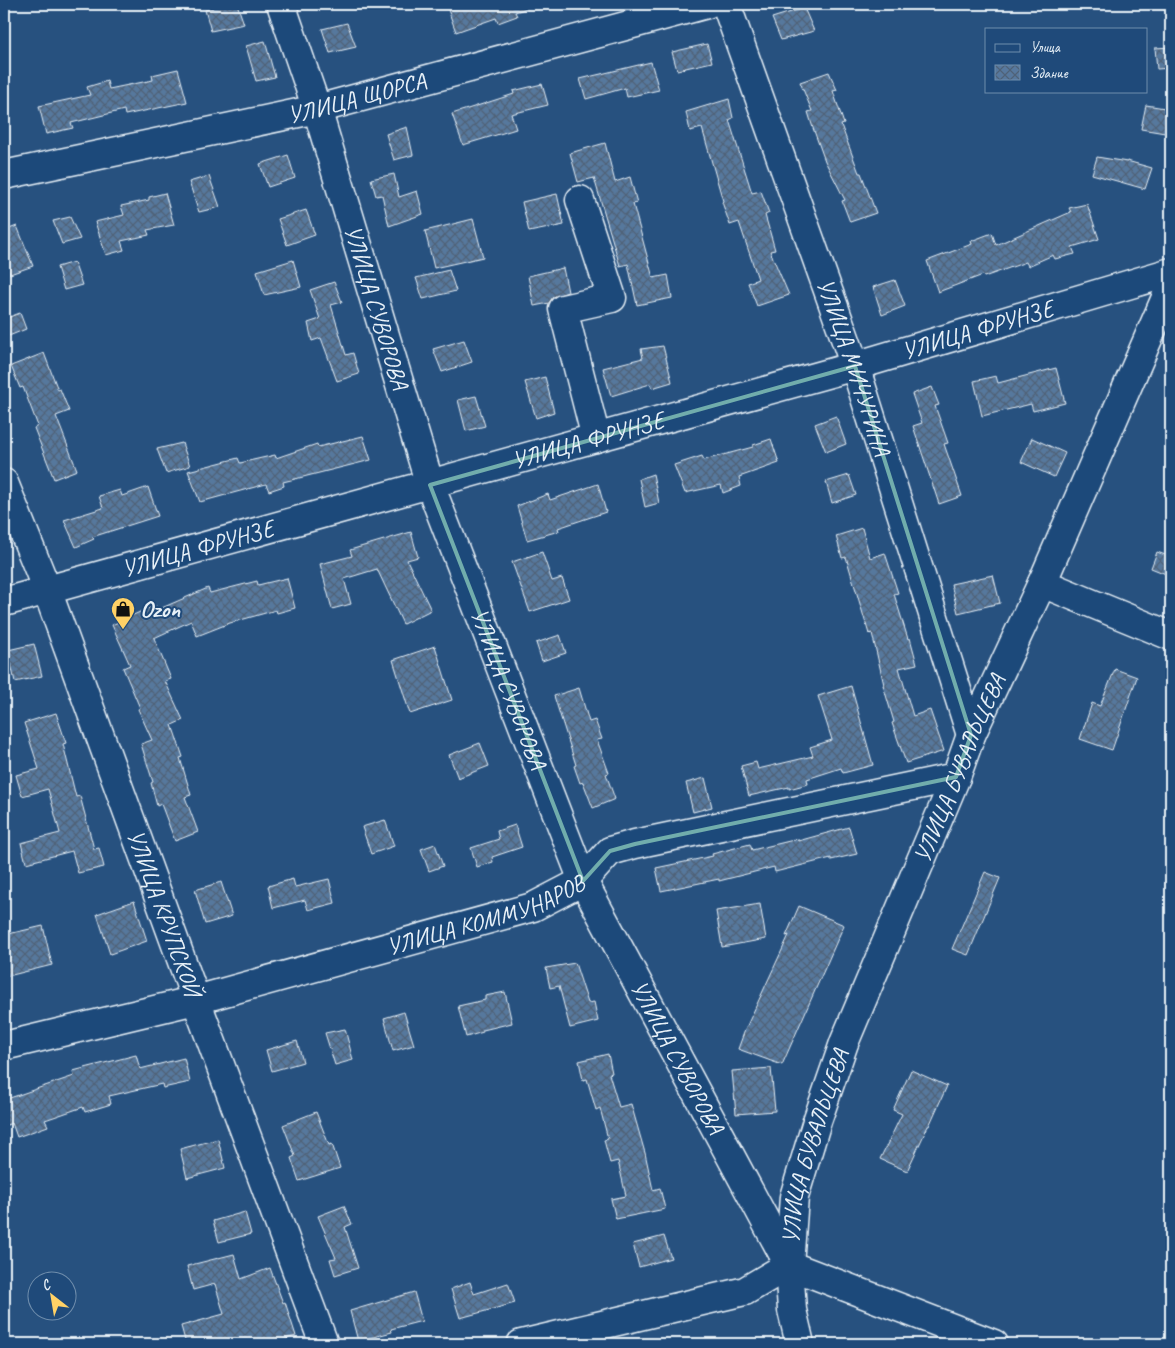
<svg xmlns="http://www.w3.org/2000/svg" width="1175" height="1348" font-family="Caveat,sans-serif">
	<style>
		.building { fill: url(#building-cross-hatch); stroke: #e8f1f8 }
		.lines { fill: none; stroke-linecap: round; stroke-linejoin: round }
		.minor-casing { stroke: #e8f1f8; stroke-width: 31 }
		.major-casing { stroke: #e8f1f8; stroke-width: 31 }
		.minor { stroke: #1f4a7a; stroke-width: 28 }
		.major { stroke: #1f4a7a; stroke-width: 28 }
		.marked { fill: none; stroke: #71adac; stroke-width: 4; stroke-linejoin: round }
		.labels { text-anchor: middle; stroke-width: 4; stroke-linejoin: round; paint-order: stroke }
		.street-label { font-size: 24px; fill: #e8f1f8; stroke: #1f4a7a }
		.poi-label { font-size: 24px; font-weight: bold; fill: #e8f1f8; stroke: #1f4a7a; text-anchor: start }
	</style>
	<defs>
		<pattern id="building-cross-hatch" width="8" height="8" patternUnits="userSpaceOnUse" patternTransform="scale(1.25)"><rect width="8" height="8" fill="#57789d"/><path d="M0 0l8 8M0 8l8-8" fill="none" stroke="#4f6278"/></pattern>
	</defs>
	<rect width="100%" height="100%" fill="#27517f"/>
	<filter id="ink" filterUnits="userSpaceOnUse"><feTurbulence type="fractalNoise" baseFrequency=".02" numOctaves="2"/><feDisplacementMap in="SourceGraphic" scale="10" xChannelSelector="R" yChannelSelector="G"/><feConvolveMatrix kernelMatrix="1 2 1 2 8 2 1 2 1" color-interpolation-filters="sRGB"/></filter>
	<g filter="url(#ink)">
		<g class="building">
			<polygon points="212,4 237,4 244,24 211,31 205,10 213,8"/>
			<polygon points="446,4 531,4 531,7 515,12 517,16 498,23 496,18 456,32"/>
			<polygon points="804,8 814,31 781,40 772,18"/>
			<polygon points="347,23 356,47 330,53 322,29"/>
			<polygon points="265,41 275,77 256,81 246,46"/>
			<polygon points="707,44 712,62 677,70 672,52"/>
			<polygon points="1171,47 1171,68 1157,69 1155,48"/>
			<polygon points="651,62 659,90 627,97 625,88 586,99 580,79"/>
			<polygon points="178,69 187,102 125,115 124,110 71,123 73,128 46,134 39,106 90,95 87,87 107,81 109,89 153,80 152,75"/>
			<polygon points="829,72 837,90 833,91 844,124 841,125 859,173 861,173 876,213 850,222 842,201 845,200 825,161 813,128 808,112 812,111 800,82"/>
			<polygon points="542,84 548,105 511,114 516,129 463,145 452,114 514,94 513,91"/>
			<polygon points="729,99 733,118 729,120 752,193 761,191 769,213 765,215 775,250 770,251 789,295 757,306 748,283 758,279 739,222 730,225 722,202 723,201 702,128 690,131 686,112"/>
			<polygon points="1146,105 1171,109 1171,134 1141,129"/>
			<polygon points="407,127 413,155 394,160 386,134"/>
			<polygon points="605,143 615,182 630,177 637,203 633,204 653,278 668,275 672,298 637,305 628,264 620,266 594,178 578,182 570,153"/>
			<polygon points="288,155 295,178 268,187 260,164"/>
			<polygon points="1097,157 1127,162 1127,161 1152,168 1145,189 1092,174"/>
			<polygon points="394,174 399,197 417,191 423,214 389,226 382,195 376,196 371,179"/>
			<polygon points="209,176 220,207 199,212 189,182"/>
			<polygon points="165,193 174,225 147,230 149,235 121,241 124,250 106,255 95,222 124,215 121,206 149,200 149,197"/>
			<polygon points="557,194 564,225 529,232 522,202"/>
			<polygon points="1087,204 1099,239 1072,247 1075,254 1055,259 1053,255 1028,266 1026,262 984,277 983,275 938,292 927,261 972,244 971,241 992,233 996,245 1071,212 1069,208"/>
			<polygon points="306,210 315,235 287,245 278,219"/>
			<polygon points="70,217 80,239 62,244 53,221"/>
			<polygon points="473,219 483,257 434,268 425,231"/>
			<polygon points="17,226 33,266 10,274 4,256 4,231"/>
			<polygon points="293,260 301,287 264,295 257,271"/>
			<polygon points="74,262 82,285 64,290 57,267"/>
			<polygon points="563,268 568,292 553,297 549,303 534,306 528,276"/>
			<polygon points="449,270 456,291 423,299 416,278"/>
			<polygon points="895,280 905,306 882,315 873,287"/>
			<polygon points="334,282 342,302 331,305 346,355 353,353 359,374 337,381 321,338 312,341 308,323 320,319 310,290"/>
			<polygon points="20,313 26,329 4,338 4,319"/>
			<polygon points="464,340 472,362 442,372 433,349"/>
			<polygon points="663,346 672,382 652,388 650,384 611,396 603,368 643,358 641,349"/>
			<polygon points="44,353 58,390 60,389 69,411 56,416 77,470 54,479 34,428 38,426 23,387 20,388 11,366"/>
			<polygon points="1056,368 1065,403 1033,411 1031,404 982,416 974,381 996,376 998,383"/>
			<polygon points="545,377 554,412 536,418 525,382"/>
			<polygon points="932,387 939,405 935,406 948,443 944,444 962,496 939,504 913,426 922,423 912,394"/>
			<polygon points="476,396 485,426 466,431 458,400"/>
			<polygon points="836,416 846,444 826,452 815,424"/>
			<polygon points="363,436 371,460 283,482 284,486 269,491 266,484 200,502 188,471 238,458 240,463 275,455 276,458 317,444 318,447"/>
			<polygon points="1032,438 1065,453 1054,477 1021,462"/>
			<polygon points="771,439 779,463 739,477 741,486 723,493 721,485 685,493 674,465 702,456 704,460 753,447 753,445"/>
			<polygon points="182,443 190,466 166,473 157,449"/>
			<polygon points="653,474 659,503 645,507 639,479"/>
			<polygon points="849,475 856,495 832,503 826,482"/>
			<polygon points="598,484 606,512 558,528 559,531 527,540 517,506 548,494 550,500"/>
			<polygon points="148,487 158,516 92,537 94,539 76,547 64,520 103,508 99,496 120,490 122,496"/>
			<polygon points="862,528 870,558 885,553 898,593 894,594 908,639 910,638 917,664 899,668 913,716 930,710 944,751 906,763 892,723 894,722 883,685 884,685 872,633 869,634 846,557 842,558 836,536"/>
			<polygon points="411,532 418,557 407,560 431,610 403,624 377,569 344,579 351,604 332,609 320,564 352,556 350,550"/>
			<polygon points="542,552 552,581 562,578 569,599 530,612 512,562"/>
			<polygon points="1157,552 1171,557 1171,576 1151,568"/>
			<polygon points="993,575 1000,603 958,613 951,584"/>
			<polygon points="287,578 295,608 277,613 276,610 230,623 197,636 191,621 154,638 171,679 165,681 183,720 172,725 183,757 180,758 191,795 185,797 198,832 175,841 161,804 157,806 151,783 153,782 141,744 152,740 138,709 140,708 123,668 130,665 112,625 155,605 157,610 208,588 210,593 257,581 258,585"/>
			<polygon points="560,635 566,653 542,661 536,643"/>
			<polygon points="34,644 42,676 15,682 8,650"/>
			<polygon points="435,646 452,700 410,714 393,660"/>
			<polygon points="1115,669 1137,677 1112,750 1080,739 1092,703 1100,706"/>
			<polygon points="851,686 873,765 843,773 841,768 807,779 808,784 789,789 789,787 749,796 741,766 756,762 758,769 813,756 810,747 832,740 818,696"/>
			<polygon points="579,688 589,722 595,720 602,739 597,740 609,773 606,774 615,799 593,808 583,782 580,783 574,766 576,765 554,696"/>
			<polygon points="56,713 66,743 63,744 76,797 80,796 94,849 99,848 104,867 78,873 72,851 26,863 21,843 60,833 48,789 22,796 16,775 39,769 24,723"/>
			<polygon points="480,743 489,766 458,778 449,755"/>
			<polygon points="705,778 712,807 693,812 686,783"/>
			<polygon points="385,820 394,846 371,854 362,827"/>
			<polygon points="515,825 522,847 492,857 493,862 477,867 471,848 499,839 497,831"/>
			<polygon points="849,827 857,854 831,860 831,858 775,872 774,867 719,881 719,879 661,891 656,868 713,856 712,854 750,844 752,850 798,839 798,841"/>
			<polygon points="435,844 443,866 429,871 421,849"/>
			<polygon points="985,872 1000,878 968,955 952,949"/>
			<polygon points="293,879 295,887 329,879 335,903 308,910 305,900 273,908 268,886"/>
			<polygon points="221,882 232,916 205,924 195,890"/>
			<polygon points="134,901 147,941 110,954 97,914"/>
			<polygon points="760,904 766,939 722,947 716,911"/>
			<polygon points="799,906 844,925 782,1065 738,1049 745,1030 789,935 786,936"/>
			<polygon points="43,926 52,965 4,977 4,935"/>
			<polygon points="575,963 588,1003 594,1002 598,1021 570,1028 559,986 550,988 546,968"/>
			<polygon points="505,992 512,1023 483,1030 483,1032 466,1037 458,1006 485,1000 485,996"/>
			<polygon points="404,1012 414,1045 393,1051 384,1018"/>
			<polygon points="345,1029 353,1060 335,1065 325,1033"/>
			<polygon points="297,1041 303,1062 272,1071 266,1050"/>
			<polygon points="608,1054 612,1073 609,1074 619,1107 631,1104 645,1153 653,1190 660,1188 665,1209 616,1219 611,1199 626,1196 618,1161 610,1163 604,1140 608,1139 600,1108 596,1110 587,1079 583,1080 579,1061"/>
			<polygon points="136,1055 140,1069 184,1058 190,1082 163,1088 162,1084 109,1096 111,1104 85,1112 83,1107 45,1120 48,1126 17,1137 12,1123 4,1126 4,1100 74,1076 73,1071"/>
			<polygon points="771,1068 775,1111 736,1114 732,1071"/>
			<polygon points="911,1070 947,1086 929,1126 928,1126 907,1171 880,1159 902,1114 893,1110"/>
			<polygon points="316,1112 329,1145 332,1144 340,1168 299,1181 291,1158 295,1156 283,1125"/>
			<polygon points="218,1139 225,1168 187,1178 180,1149"/>
			<polygon points="344,1206 352,1224 345,1227 358,1268 335,1275 330,1259 336,1258 318,1216"/>
			<polygon points="245,1212 251,1234 219,1242 213,1221"/>
			<polygon points="664,1236 671,1258 639,1267 633,1244"/>
			<polygon points="234,1254 241,1279 270,1268 283,1303 285,1302 296,1336 269,1344 186,1344 181,1326 224,1314 215,1284 193,1290 187,1266"/>
			<polygon points="470,1282 474,1294 508,1283 515,1303 460,1318 451,1289"/>
			<polygon points="414,1292 422,1321 391,1329 392,1332 358,1341 350,1311"/>
		</g>
		<g class="lines">
			<g class="minor-casing">
				<g id="minor">
					<path id="s1" d="M 281,4 L 317,109 L 430,485 L 583,881 L 789,1265 L 745,1291 L 521,1344"/>
					<path id="s2" d="M 726,4 L 855,366 L 971,735"/>
					<path id="s3" d="M 4,175 L 317,109 L 707,4"/>
					<polyline points="580,200 612,298 563,309 596,438"/>
					<path id="s4" d="M 4,483 L 47,590 L 196,1000 L 324,1344"/>
					<polyline points="1042,583 1171,636"/>
					<path id="s5" d="M 4,1046 L 196,1000 L 533,907 L 583,881 L 610,851 L 635,844 L 956,777"/>
				</g>
			</g>
			<g class="major-casing">
				<g id="major">
					<path id="s6" d="M 4,602 L 855,366 L 1171,272"/>
					<polyline points="789,1265 994,1344"/>
					<path id="s7" d="M 800,1344 L 792,1310 L 789,1265 L 794,1197 L 817,1121 L 844,1043 L 956,777 L 971,735 L 1042,583 L 1171,286"/>
				</g>
			</g>
			<use href="#minor" class="minor"/>
			<use href="#major" class="major"/>
		</g>
	</g>
	<path class="marked" d="M 855,366 L 971,735 L 956,777 L 635,844 L 610,851 L 583,881 L 430,485 Z"/>
	<defs>
		<g id="shop-pin" transform="scale(1.25)"><path d="M0 17L-7.5 6A9.5 9.5 0 1 1 7.5 6Z" fill="#ffd166" stroke="#1f4a7a"/><path d="M-5-2.5h2.3a2.7 3.5 0 0 1 5.4 0H5L5.5 6h-11ZM-1.5-2.5h3a1.5 2.3 0 0 0-3 0Z" fill="#111"/></g>
	</defs>
	<g fill-rule="evenodd">
		<use href="#shop-pin" x="123" y="609"/>
	</g>
	<g class="labels">
		<g class="street-label">
			<text dy="8" stroke="none"><textPath href="#s3" startOffset="361">УЛИЦА ЩОРСА</textPath></text>
			<text dy="8" stroke="none"><textPath href="#s1" startOffset="318">УЛИЦА СУВОРОВА</textPath></text>
			<text dy="8" stroke="none"><textPath href="#s6" startOffset="1011">УЛИЦА ФРУНЗЕ</textPath></text>
			<text dy="8" stroke="none"><textPath href="#s2" startOffset="385">УЛИЦА МИЧУРИНА</textPath></text>
			<text dy="8" stroke="none"><textPath href="#s6" startOffset="606">УЛИЦА ФРУНЗЕ</textPath></text>
			<text dy="8" stroke="none"><textPath href="#s6" startOffset="201">УЛИЦА ФРУНЗЕ</textPath></text>
			<text dy="8" stroke="none"><textPath href="#s1" startOffset="722">УЛИЦА СУВОРОВА</textPath></text>
			<text dy="8" stroke="none"><textPath href="#s7" startOffset="608">УЛИЦА БУВАЛЬЦЕВА</textPath></text>
			<text dy="8" stroke="none"><textPath href="#s5" startOffset="499">УЛИЦА КОММУНАРОВ</textPath></text>
			<text dy="8" stroke="none"><textPath href="#s4" startOffset="459">УЛИЦА КРУПСКОЙ</textPath></text>
			<text dy="8" stroke="none"><textPath href="#s1" startOffset="1128">УЛИЦА СУВОРОВА</textPath></text>
			<text dy="8" stroke="none"><textPath href="#s7" startOffset="202">УЛИЦА БУВАЛЬЦЕВА</textPath></text>
		</g>
		<g class="poi-label">
			<text x="140" y="617">Ozon</text>
		</g>
	</g>
	<rect width="1175" height="1348" fill="none" stroke="#1f4a7a" stroke-width="20"/>
	<rect x="10" y="10" width="1155" height="1328" fill="none" stroke="#e8f1f8" stroke-width="2" filter="url(#ink)"/>
	<rect x="985" y="28" width="162" height="65" fill="#1f4a7a" stroke="#6f8dac"/>
	<rect x="995" y="44" width="25" height="8" fill="#1f4a7a" stroke="#6f8dac"/>
	<text x="1030" y="52" font-size="15" fill="#e8f1f8">Улица</text>
	<rect x="995" y="65" width="25" height="15" fill="url(#building-cross-hatch)" stroke="#6f8dac"/>
	<text x="1030" y="78" font-size="15" fill="#e8f1f8">Здание</text>
	<g transform="translate(52 1296) rotate(329)"><circle r="24" fill="#1f4a7a" stroke="#6f8dac"/>
	<path d="M0-4L9 19L0 12L-9 19Z" fill="#ffd166"/>
	<text y="-8" font-size="14" font-weight="bold" text-anchor="middle" fill="#e8f1f8">С</text>
	</g>
</svg>
